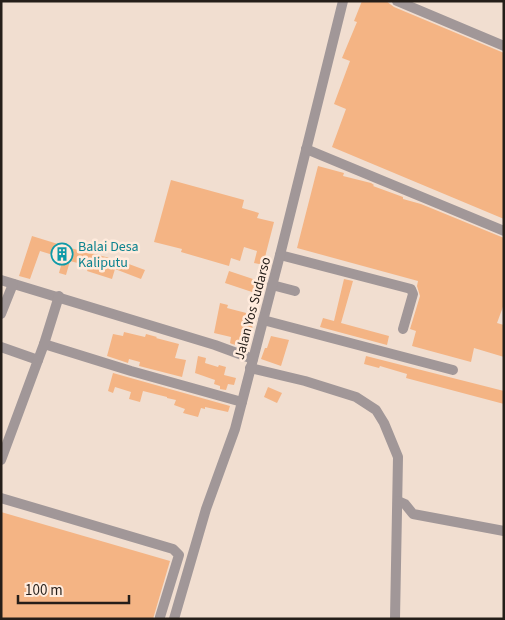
<svg xmlns="http://www.w3.org/2000/svg" width="505" height="620" font-family="'Source Sans 3',sans-serif">
	<style>
		.building { fill: #f4b484 }
		.lines { fill: none; stroke-linecap: round; stroke-linejoin: round }
		.minor { stroke: #a19798; stroke-width: 10 }
		.labels { text-anchor: middle; stroke-width: 5; stroke-linejoin: round; paint-order: stroke }
		.culture-label { font-size: 14px; fill: #0d838f; stroke: #ffebdd; text-anchor: start }
		.street-label { font-size: 14px; fill: #251e19; stroke: #ffebdd }
	</style>
	<rect width="100%" height="100%" fill="#f1ded0"/>
	<g class="building">
		<polygon points="362,1 386,1 394,7 504,53 504,219 332,147 346,109 334,104 350,61 342,58 357,22 354,21"/>
		<polygon points="318,166 344,173 343,176 371,183 374,185 373,186 403,197 403,199 421,204 504,238 504,304 497,323 504,325 504,357 474,348 471,362 412,346 416,331 410,329 420,296 417,286 418,281 297,248"/>
		<polygon points="171,180 244,200 242,208 259,213 257,218 274,222 266,253 264,265 254,263 257,251 244,247 240,261 231,258 229,266 181,252 182,249 154,242"/>
		<polygon points="32,236 74,249 118,260 145,270 141,279 115,269 112,279 87,271 89,266 70,261 66,275 59,273 63,258 40,251 30,279 19,276"/>
		<polygon points="229,271 259,281 255,293 225,283"/>
		<polygon points="344,279 353,281 341,323 389,336 387,345 320,327 323,318 334,321"/>
		<polygon points="220,303 228,305 227,308 254,315 252,330 248,343 241,341 240,346 232,344 230,343 231,337 214,333"/>
		<polygon points="124,332 145,337 146,334 157,337 156,338 179,344 175,358 186,360 182,377 139,366 140,362 129,359 128,363 107,356 113,334 123,336"/>
		<polygon points="271,336 289,340 281,366 261,359 265,348 267,348"/>
		<polygon points="198,356 206,358 205,363 218,367 219,365 226,367 224,375 236,378 234,385 228,384 226,390 220,389 220,386 214,384 215,380 195,373"/>
		<polygon points="366,356 504,391 504,404 406,378 407,374 380,366 379,368 364,364"/>
		<polygon points="113,373 230,406 228,412 205,407 205,409 201,408 198,417 183,413 185,409 174,405 176,400 167,398 167,397 143,391 140,402 129,399 131,392 115,387 113,393 108,391"/>
		<polygon points="268,387 282,393 277,403 264,397"/>
		<polygon points="1,512 170,561 153,619 1,619"/>
	</g>
	<g class="lines">
		<g class="minor">
			<polyline points="397,1 504,46"/>
			<polyline points="306,149 504,231"/>
			<polyline points="280,255 411,289 413,294 403,329"/>
			<polyline points="1,280 215,345 253,359"/>
			<polyline points="272,285 295,291"/>
			<polyline points="1,314 13,284"/>
			<polyline points="263,320 453,370"/>
			<polyline points="44,344 131,371 242,402"/>
			<polyline points="1,347 38,360"/>
			<polyline points="250,368 305,381 356,397 376,410 384,423 398,457 395,619"/>
			<polyline points="1,460 44,344 59,296"/>
			<polyline points="1,498 173,549 179,555 160,617"/>
			<polyline points="398,501 405,504 413,514 504,531"/>
			<polyline points="174,619 206,509 235,429 280,255 343,1"/>
		</g>
	</g>
	<defs>
		<g id="building-ring" transform="scale(1.125)"><circle r="9.5" fill="#ffebdd" stroke="#0f9aa8" stroke-width="1.5"/><path d="M-4-6H4V6H1V3H-1V6H-4ZM-2.5-4.3h1.7v1.8h-1.7ZM.8-4.3h1.7v1.8H.8ZM-2.5-1h1.7V.8h-1.7ZM.8-1h1.7V.8H.8Z" fill="#0f9aa8"/></g>
	</defs>
	<g fill-rule="evenodd">
		<use href="#building-ring" x="62" y="254"/>
	</g>
	<g class="labels">
		<g class="culture-label">
			<text x="78" y="251">Balai Desa<tspan x="78" dy="16">Kaliputu</tspan></text>
		</g>
		<g class="street-label">
			<text transform="translate(252 308) rotate(-75)" y="5">Jalan Yos Sudarso</text>
		</g>
	</g>
	<rect width="505" height="620" fill="none" stroke="#251e19" stroke-width="5"/>
	<path d="M18 595v8h111v-8" fill="none" stroke="#251e19" stroke-width="2.5"/>
	<text x="25" y="595" font-size="15" fill="#251e19" stroke="#ffebdd" stroke-width="4" paint-order="stroke">100 m</text>
</svg>
